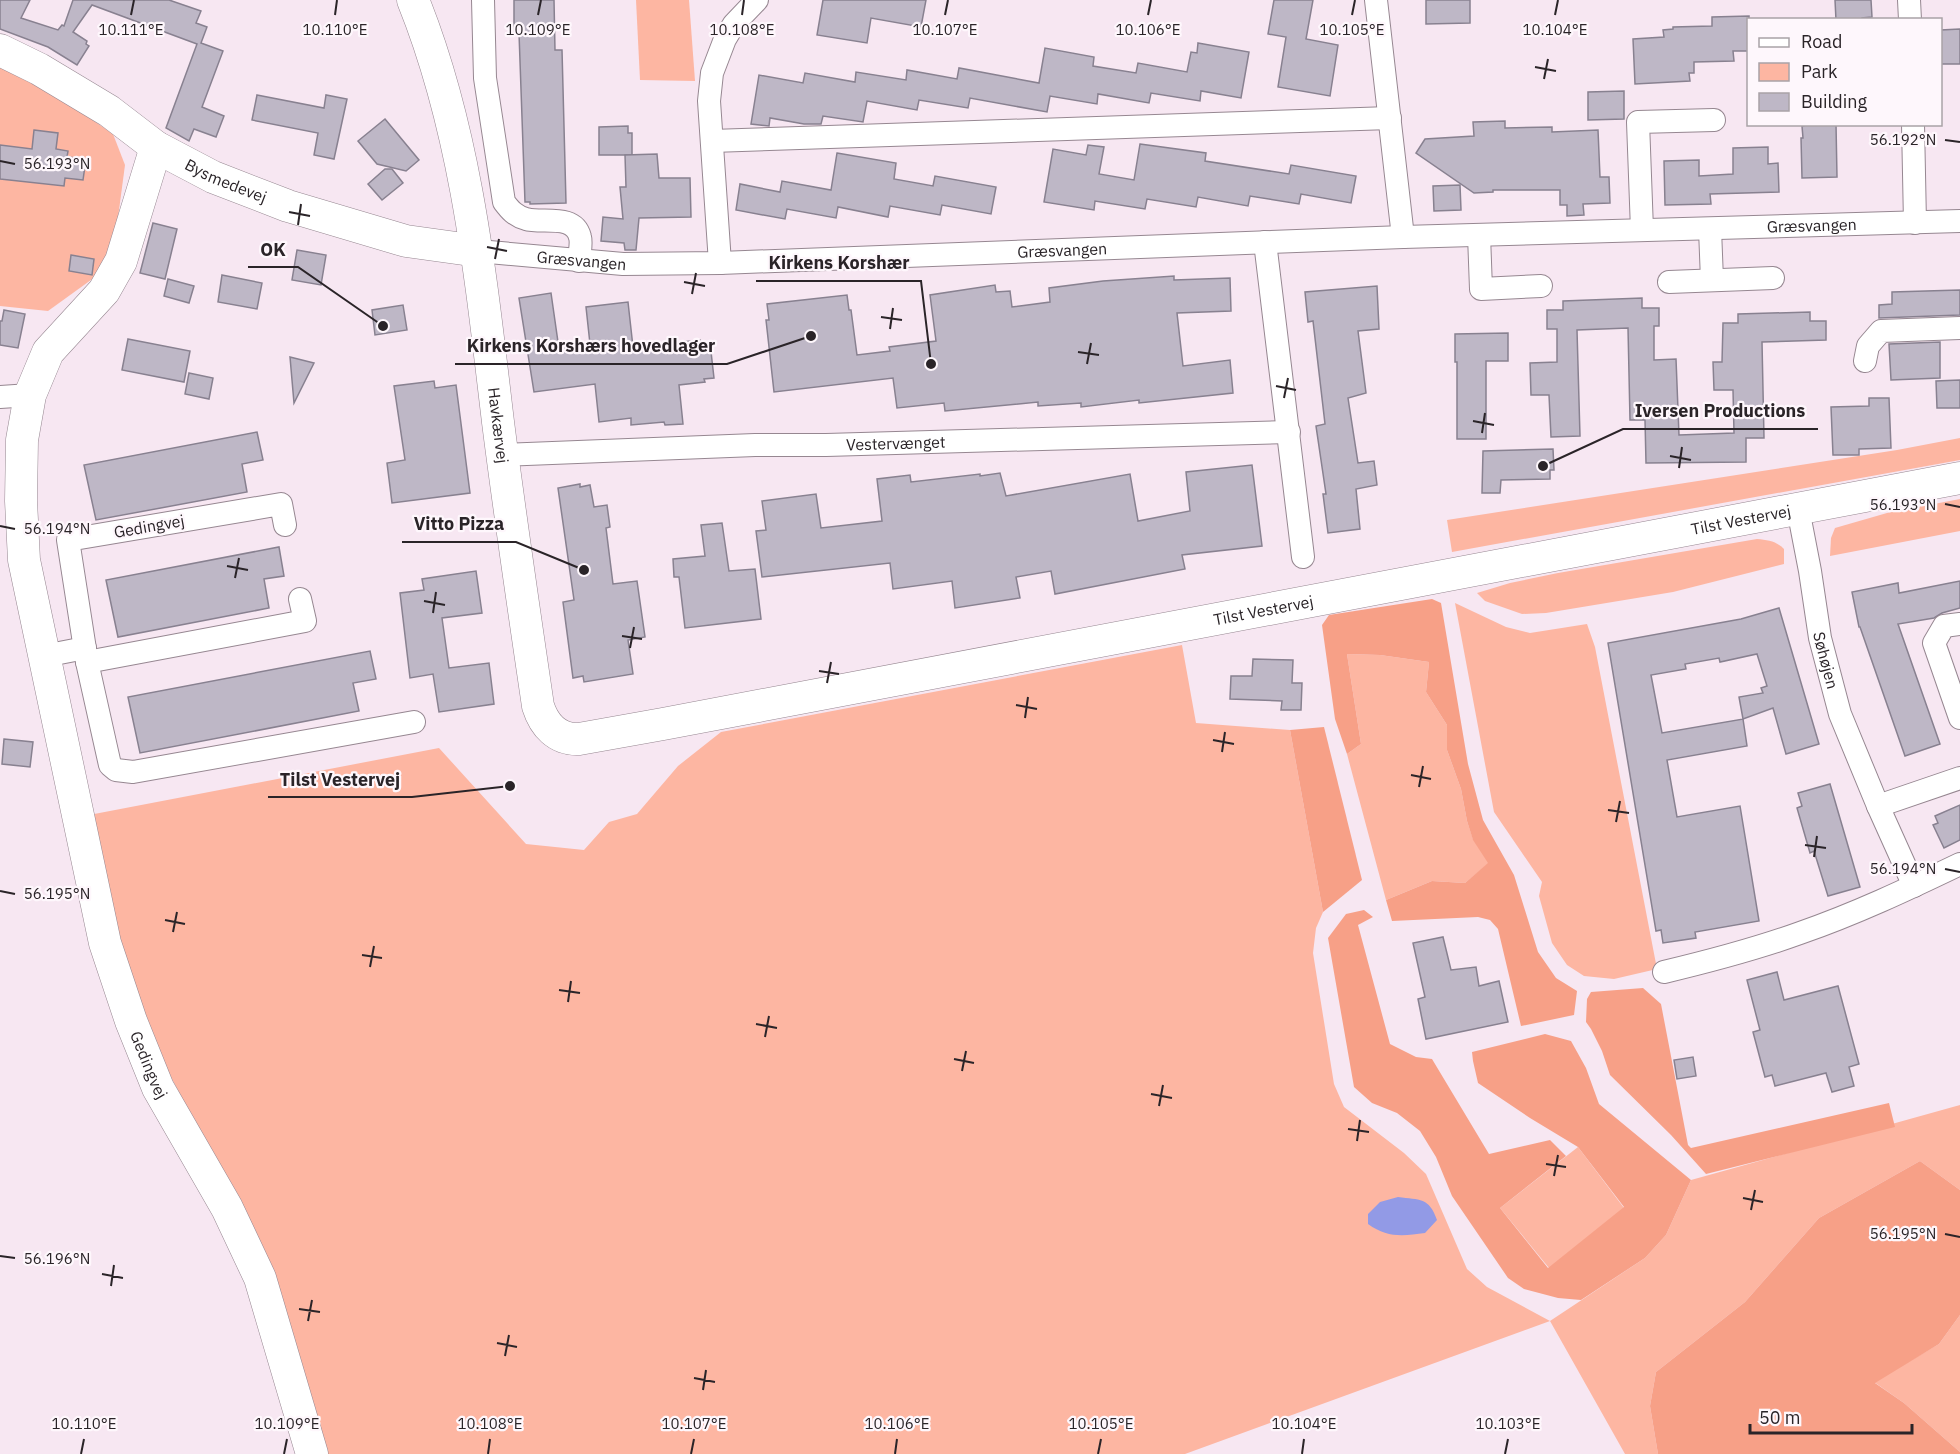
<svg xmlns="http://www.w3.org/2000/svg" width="1960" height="1454" font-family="'IBM Plex Sans',sans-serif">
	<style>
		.green { fill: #fdb6a2 }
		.forest { fill: #f7a087 }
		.water { fill: #929ae6 }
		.building { fill: #beb7c6; stroke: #888190; stroke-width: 1.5 }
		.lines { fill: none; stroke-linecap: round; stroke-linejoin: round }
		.street-casing { stroke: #968791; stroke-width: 24 }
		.secondary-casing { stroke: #968791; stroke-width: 33 }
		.street { stroke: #fff; stroke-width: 22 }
		.secondary { stroke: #fff; stroke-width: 32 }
		.ticks { fill: none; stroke: #2a2428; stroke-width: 2 }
		.labels { text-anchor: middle; stroke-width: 4.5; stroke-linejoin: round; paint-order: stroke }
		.street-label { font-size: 16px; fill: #2a2428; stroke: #fef7fc }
		.ticks-label { font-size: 15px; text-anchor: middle; fill: #2a2428; stroke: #fef7fc; stroke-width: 4.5; stroke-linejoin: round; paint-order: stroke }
		.leader { fill: none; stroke: #2a2428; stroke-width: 2 }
		.callout-dot { fill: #2a2428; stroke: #fef7fc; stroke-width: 2 }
		.callout-label { font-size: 18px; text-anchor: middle; font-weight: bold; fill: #2a2428; stroke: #fef7fc; stroke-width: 4.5; stroke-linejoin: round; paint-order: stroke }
	</style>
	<rect width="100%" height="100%" fill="#f7e7f2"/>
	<g class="green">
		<polygon points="636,0 689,0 695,81 640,80"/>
		<polygon points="0,66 51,91 113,134 125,165 115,240 102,272 48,311 0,306"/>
		<polygon points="1960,438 1960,460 1452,552 1447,520 1897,450"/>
		<polygon points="1960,499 1960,531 1830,556 1831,538 1835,528 1887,513"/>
		<path d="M 1757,539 C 1768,540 1776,541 1784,549 L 1784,564 L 1673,592 L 1546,613 L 1522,614 L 1485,601 L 1477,593 L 1510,583 L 1558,573 Z"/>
		<polygon points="1455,603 1506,627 1530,633 1587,624 1595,647 1657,969 1614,979 1584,976 1567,965 1552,943 1539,896 1542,882 1494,812"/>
		<polygon points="1182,645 1196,723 1290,730 1323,912 1316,928 1313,953 1334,1084 1344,1107 1404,1153 1426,1174 1467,1269 1487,1287 1550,1321 1645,1258 1666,1235 1691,1180 1960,1105 1960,1190 1920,1161 1819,1218 1745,1302 1656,1372 1650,1406 1658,1454 1625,1454 1550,1321 1185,1454 328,1454 267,1258 164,1064 123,953 89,815 439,748 526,844 584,850 609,822 637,814 678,766 721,732"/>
		<polygon points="1347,654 1380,655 1429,662 1426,692 1447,725 1447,750 1461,789 1467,821 1473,839 1489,863 1465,883 1432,881 1386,900 1347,754 1361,744"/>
		<polygon points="1578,1147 1624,1208 1549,1268 1500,1208"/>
		<polygon points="1960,1315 1960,1452 1904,1403 1874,1382 1939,1344"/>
	</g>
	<g class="forest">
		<polygon points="1432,599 1441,603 1468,764 1483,820 1514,875 1538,952 1556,978 1577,991 1574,1015 1521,1026 1498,929 1490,920 1478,917 1392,921 1386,900 1432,881 1465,883 1488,863 1473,840 1467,821 1461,789 1447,750 1447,725 1426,692 1429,662 1380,655 1347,654 1361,744 1347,754 1335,719 1322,625 1329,615"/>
		<polygon points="1324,727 1362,880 1323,912 1290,730"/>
		<polygon points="1364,910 1373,917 1358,925 1390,1044 1416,1057 1432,1059 1489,1154 1550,1140 1566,1156 1500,1208 1548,1268 1624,1207 1578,1147 1530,1118 1478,1083 1473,1061 1472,1052 1545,1034 1571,1041 1586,1068 1599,1104 1691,1180 1666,1235 1645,1258 1581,1300 1558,1298 1524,1289 1508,1278 1452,1196 1436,1157 1420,1131 1397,1113 1372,1103 1354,1087 1328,938 1346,914"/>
		<polygon points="1643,988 1661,1004 1688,1145 1691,1148 1889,1103 1895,1127 1706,1174 1671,1135 1610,1075 1602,1051 1591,1029 1586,1022 1587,999 1591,992"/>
		<polygon points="1920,1161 1960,1190 1960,1315 1939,1344 1875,1383 1904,1403 1960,1452 1960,1454 1658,1454 1650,1406 1656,1372 1745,1302 1819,1218"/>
	</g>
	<path class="water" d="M 1398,1197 C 1420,1200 1429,1197 1437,1220 L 1425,1233 C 1403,1236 1387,1238 1368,1224 L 1368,1214 L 1380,1202 Z"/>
	<g class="building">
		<polygon points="0,0 30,0 21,18 58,30 62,25 64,26 73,0 169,0 201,11 196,23 207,27 201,43 223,51 202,107 224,116 216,137 194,129 189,141 166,128 197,44 92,5 73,32 87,41 86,44 89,46 77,65 48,47 0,29"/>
		<polygon points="514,0 554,0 555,50 562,50 566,203 530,204 530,202 525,202 519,33 514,33"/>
		<polygon points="823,0 926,0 921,27 871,18 867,43 817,35"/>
		<polygon points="1274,0 1313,0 1306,39 1338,45 1330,96 1278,87 1286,37 1268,34"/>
		<polygon points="1426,0 1470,0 1470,23 1426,24"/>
		<polygon points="1835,0 1871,0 1872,17 1862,18 1862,20 1836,20"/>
		<polygon points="1749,16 1749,51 1733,51 1734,61 1694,62 1694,73 1689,73 1690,81 1635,84 1633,39 1664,37 1663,30 1673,29 1673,27 1712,26 1712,17"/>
		<polygon points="1960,29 1960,64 1941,64 1941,30"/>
		<polygon points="1198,43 1249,52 1241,98 1201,91 1200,101 1151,93 1149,103 1098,94 1097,104 1050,96 1047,112 970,98 968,108 919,100 917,110 867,101 863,122 823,116 821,124 804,124 770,118 769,126 751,124 759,75 803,83 805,73 855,82 856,72 906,80 907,70 957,79 959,68 1039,83 1045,48 1094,57 1093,66 1136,73 1138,63 1187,72 1191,52 1197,53"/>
		<polygon points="1624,91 1624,119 1588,120 1588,92"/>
		<polygon points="257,95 324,108 326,95 347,99 334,159 314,155 318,133 252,120"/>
		<polygon points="385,119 419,160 406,171 377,164 358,141"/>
		<polygon points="1505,121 1505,128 1552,127 1552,132 1598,130 1600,177 1609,177 1610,203 1583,204 1584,215 1567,216 1567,205 1560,205 1560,190 1493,190 1493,192 1474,193 1416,153 1425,139 1474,136 1473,122"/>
		<polygon points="1811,124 1836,124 1837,177 1802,178 1801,138 1803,138 1802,126"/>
		<polygon points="628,126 628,133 632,133 632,155 599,155 599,127"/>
		<polygon points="34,130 58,133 56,149 68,151 67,157 86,159 83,180 65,178 64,186 0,179 0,145 32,149"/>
		<polygon points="1140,144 1206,153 1205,161 1289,174 1291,165 1356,176 1351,203 1301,194 1299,204 1250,196 1248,206 1198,197 1196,207 1147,199 1145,209 1095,201 1094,210 1044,202 1053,149 1086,155 1088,145 1104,147 1099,174 1134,180"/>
		<polygon points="1768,147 1768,164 1778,163 1779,192 1710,194 1711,204 1665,205 1664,161 1699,160 1699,176 1733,174 1733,148"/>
		<polygon points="837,153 896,163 894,179 933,186 935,176 996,187 991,214 942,205 940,215 890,206 888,217 838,207 836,218 787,209 785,219 736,210 740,184 780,192 782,181 831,190"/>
		<polygon points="657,154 659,178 690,178 691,217 639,218 636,250 625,250 624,243 601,241 603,217 623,219 620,187 626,187 625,155"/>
		<polygon points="385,169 392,169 403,183 382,200 368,184"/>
		<polygon points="1460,185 1461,210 1434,211 1433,186"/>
		<polygon points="153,223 177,229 165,279 140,273"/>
		<polygon points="297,250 326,255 321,285 292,280"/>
		<polygon points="71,255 94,259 92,275 69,271"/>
		<polygon points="222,275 262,283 257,309 218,302"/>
		<polygon points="1174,276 1174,280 1230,278 1231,311 1177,313 1183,366 1230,360 1233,393 1139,403 1139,400 1081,407 1081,403 1038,406 1038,402 945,411 944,403 897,408 893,378 774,392 766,320 769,320 767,304 847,295 849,310 851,310 857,355 890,351 889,347 936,341 930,295 995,285 996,292 1010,291 1012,307 1050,302 1049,288 1103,281"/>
		<polygon points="168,279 194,286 189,303 164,296"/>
		<polygon points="1377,286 1379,329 1358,331 1366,393 1348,398 1358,463 1374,461 1377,485 1356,489 1360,529 1328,533 1323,494 1326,494 1316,426 1325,424 1313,321 1308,322 1305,292"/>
		<polygon points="1960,290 1960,315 1879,318 1879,305 1892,304 1892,292"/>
		<polygon points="551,293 559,349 590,344 586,307 628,302 633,347 700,340 700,345 710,343 714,378 704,379 705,382 679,385 683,424 665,425 664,422 631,425 631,418 599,422 595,384 534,392 519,298"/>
		<polygon points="1642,298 1642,308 1659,308 1659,326 1654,326 1654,360 1676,359 1679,435 1734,433 1733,390 1714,390 1713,362 1722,362 1723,323 1738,323 1738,314 1810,312 1810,321 1826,321 1826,340 1762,342 1764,438 1746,438 1746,462 1646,463 1645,420 1630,420 1628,328 1577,330 1580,436 1551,437 1549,395 1531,395 1530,363 1557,362 1557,329 1547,329 1547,310 1563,310 1563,301"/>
		<polygon points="403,305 407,330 375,335 372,310"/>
		<polygon points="4,310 25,314 18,348 0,345 0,321 2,321"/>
		<polygon points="1508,333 1508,361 1486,361 1486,439 1457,439 1457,362 1455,362 1455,334"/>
		<polygon points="128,339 190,351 184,382 122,370"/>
		<polygon points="1940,342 1940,378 1891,380 1889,344"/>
		<polygon points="290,357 314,363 294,403"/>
		<polygon points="189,373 213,378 209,399 185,394"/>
		<polygon points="1960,380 1960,408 1937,408 1936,381"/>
		<polygon points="434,381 435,388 456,385 470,493 392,503 387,463 405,460 394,386"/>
		<polygon points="1869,398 1889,398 1891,448 1859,449 1859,455 1833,455 1831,407 1869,406"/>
		<polygon points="257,432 263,460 242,464 247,492 96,520 84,465"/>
		<polygon points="1553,449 1554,470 1550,470 1550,479 1501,480 1500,493 1482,493 1483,451"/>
		<polygon points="1252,465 1262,546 1182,555 1185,569 1055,594 1051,571 1016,577 1020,598 955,608 952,581 893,589 890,563 762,577 756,531 766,530 762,501 816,494 821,528 882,521 877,479 910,475 911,482 980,474 980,476 1000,473 1006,496 1130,474 1138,521 1190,511 1186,472"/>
		<polygon points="580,484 580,487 590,485 594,507 607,505 610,527 606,528 613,584 637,581 645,637 628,640 633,674 584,682 583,676 573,678 563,602 574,600 558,488"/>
		<polygon points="722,523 729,571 755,569 761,619 685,628 679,577 674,577 673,559 705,556 701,525"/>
		<polygon points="279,547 284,576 264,579 269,608 118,637 106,580"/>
		<polygon points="476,571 482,613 442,618 449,668 489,663 494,704 439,712 433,674 410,678 400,593 424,590 422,579"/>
		<polygon points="1960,581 1960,608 1942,613 1934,618 1898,624 1940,744 1905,756 1860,627 1859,627 1852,592 1898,583 1899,593"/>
		<polygon points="1779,608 1819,744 1786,754 1773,708 1743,719 1739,697 1763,693 1761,688 1767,686 1757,654 1720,662 1719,658 1685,664 1686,669 1651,675 1662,733 1743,719 1747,746 1667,760 1677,817 1740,806 1759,921 1695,932 1696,938 1663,943 1661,930 1656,931 1608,643 1741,619"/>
		<polygon points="370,651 376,679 353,683 359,711 140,753 128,697"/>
		<polygon points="1253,659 1293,660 1292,683 1302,683 1301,710 1281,710 1282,701 1230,699 1231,676 1252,676"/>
		<polygon points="4,739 33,742 30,767 2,764"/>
		<polygon points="1830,784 1860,887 1828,896 1814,851 1810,853 1797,808 1802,806 1798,793"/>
		<polygon points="1960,805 1960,840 1944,848 1933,825 1938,823 1935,816"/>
		<polygon points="1443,937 1451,970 1476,967 1479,986 1499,981 1508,1022 1426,1039 1418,999 1425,997 1413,943"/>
		<polygon points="1777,972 1784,1000 1838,986 1859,1064 1849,1067 1854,1086 1832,1092 1826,1073 1775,1086 1772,1075 1765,1077 1753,1032 1760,1030 1747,980"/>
		<polygon points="1693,1057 1696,1076 1677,1079 1674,1060"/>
	</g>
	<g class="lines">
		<g class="street-casing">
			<g id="street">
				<path d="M 483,0 L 485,78 L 504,202 C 510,210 515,216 526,219 C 542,224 574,213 580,237 C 582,244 579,254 579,261"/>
				<polyline points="1376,0 1403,237"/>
				<polyline points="1909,0 1910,20"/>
				<polyline points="1913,124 1915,223"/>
				<polyline points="712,141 1390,118"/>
				<polyline points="1710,229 1712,280"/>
				<polyline points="1642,230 1638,122 1714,120"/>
				<polyline points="1479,235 1481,289 1541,286"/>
				<polyline points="1265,242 1303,557"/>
				<path id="s1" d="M 478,251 L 623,264 L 720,263 L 1403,237 L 1960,221"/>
				<polyline points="720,263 709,101 712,73 725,39 734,24 757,0"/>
				<polyline points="1669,282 1773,278"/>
				<polyline points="1865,361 1868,346 1881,331 1960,328"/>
				<polyline points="0,397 30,395"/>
				<path id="s2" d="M 502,455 L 755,445 L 826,445 L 1289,432"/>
				<path id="s3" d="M 1798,509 L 1810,571 L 1820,638 L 1840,714 L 1878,806 L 1914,886"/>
				<polyline points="285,525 281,504 68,540 87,662 110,765 116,770 133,772 414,722"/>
				<polyline points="1960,624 1944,626 1934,643 1960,718"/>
				<polyline points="44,656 85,648"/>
				<polyline points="87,662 305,621 300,599"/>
				<polyline points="1878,806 1960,778"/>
				<path d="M 1664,972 C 1710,961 1756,949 1800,933 C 1855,914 1908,889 1960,864"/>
			</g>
		</g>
		<g class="secondary-casing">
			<g id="secondary">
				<path id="s4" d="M 413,0 C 467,134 481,280 498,422 C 510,517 524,611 538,706 C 544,725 557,740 579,739 L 663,724 L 1960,478"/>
				<path id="s5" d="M 0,50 L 39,69 L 109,111 L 156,147 L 213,177 L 288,206 L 406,241 L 478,251"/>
				<path id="s6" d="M 156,147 L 121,261 L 104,291 L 48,352 L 30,395 L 22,440 L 21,501 L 24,560 L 105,943 L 131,1021 L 158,1088 L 227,1208 L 260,1278 L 312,1454"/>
			</g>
		</g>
		<use href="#street" class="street"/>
		<use href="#secondary" class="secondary"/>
	</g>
	<path class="ticks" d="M 131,15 L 134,0M 335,15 L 337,0M 538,15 L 541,0M 742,15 L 744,0M 945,15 L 948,0M 1148,15 L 1151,0M 1352,15 L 1355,0M 1555,15 L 1558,0M 1535,67 L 1556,71M 1544,79 L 1548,59M 1945,140 L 1960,142M 0,161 L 15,164M 289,212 L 310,216M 298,225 L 301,204M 487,247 L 507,251M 495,259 L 499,239M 684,282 L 705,286M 692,294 L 696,273M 881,317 L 902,320M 890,329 L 893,308M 1078,352 L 1099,355M 1087,364 L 1091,343M 1276,386 L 1296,390M 1284,398 L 1288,378M 1473,421 L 1494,425M 1482,433 L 1485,413M 1670,456 L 1691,460M 1679,468 L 1682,447M 1945,504 L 1960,507M 0,526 L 15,529M 227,566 L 248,570M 235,578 L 239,558M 424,601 L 445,605M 433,613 L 436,592M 622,636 L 642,639M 630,648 L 634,627M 819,671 L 839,674M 827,683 L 831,662M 1016,705 L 1037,709M 1025,718 L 1028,697M 1213,740 L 1234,744M 1222,752 L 1225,732M 1411,775 L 1431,779M 1419,787 L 1423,766M 1608,810 L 1629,813M 1616,822 L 1620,801M 1805,845 L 1826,848M 1814,857 L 1817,836M 1945,869 L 1960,872M 0,891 L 15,894M 165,920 L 185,924M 173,932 L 177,912M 362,955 L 382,958M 370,967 L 374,946M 559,990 L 580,993M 568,1002 L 571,981M 756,1024 L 777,1028M 765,1037 L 769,1016M 954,1059 L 974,1063M 962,1071 L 966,1051M 1151,1094 L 1172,1098M 1159,1106 L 1163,1085M 1348,1129 L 1369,1132M 1357,1141 L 1360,1120M 1546,1164 L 1566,1167M 1554,1176 L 1558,1155M 1743,1198 L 1763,1202M 1751,1210 L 1755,1190M 1945,1234 L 1960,1237M 0,1256 L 15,1258M 102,1274 L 123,1278M 111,1286 L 114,1265M 299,1309 L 320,1312M 308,1321 L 312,1300M 497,1343 L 517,1347M 505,1356 L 509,1335M 694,1378 L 715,1382M 703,1390 L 706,1370M 81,1454 L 84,1439M 284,1454 L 287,1439M 488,1454 L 490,1439M 691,1454 L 694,1439M 895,1454 L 897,1439M 1098,1454 L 1101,1439M 1302,1454 L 1304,1439M 1505,1454 L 1508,1439"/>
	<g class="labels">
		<g class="street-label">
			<text dy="6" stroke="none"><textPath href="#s5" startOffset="262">Bysmedevej</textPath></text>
			<text dy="6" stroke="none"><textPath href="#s1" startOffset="1335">Græsvangen</textPath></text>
			<text dy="6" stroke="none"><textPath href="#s1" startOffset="585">Græsvangen</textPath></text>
			<text dy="6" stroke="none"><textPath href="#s1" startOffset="104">Græsvangen</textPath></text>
			<text dy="6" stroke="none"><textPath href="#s4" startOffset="435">Havkærvej</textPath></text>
			<text dy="6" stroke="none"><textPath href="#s2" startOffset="394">Vestervænget</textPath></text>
			<text dy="6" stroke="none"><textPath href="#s4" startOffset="1958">Tilst Vestervej</textPath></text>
			<text transform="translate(149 526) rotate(-10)" y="6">Gedingvej</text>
			<text dy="6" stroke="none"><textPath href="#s4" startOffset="1472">Tilst Vestervej</textPath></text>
			<text dy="6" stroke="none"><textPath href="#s3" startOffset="154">Søhøjen</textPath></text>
			<text dy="6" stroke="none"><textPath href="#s6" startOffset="970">Gedingvej</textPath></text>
		</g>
	</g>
	<g class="ticks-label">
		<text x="131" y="35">10.111°E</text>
		<text x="335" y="35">10.110°E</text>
		<text x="538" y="35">10.109°E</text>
		<text x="742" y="35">10.108°E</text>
		<text x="945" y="35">10.107°E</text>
		<text x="1148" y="35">10.106°E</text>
		<text x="1352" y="35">10.105°E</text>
		<text x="1555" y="35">10.104°E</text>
		<text x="1903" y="145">56.192°N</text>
		<text x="57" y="169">56.193°N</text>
		<text x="1903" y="510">56.193°N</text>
		<text x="57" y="534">56.194°N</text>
		<text x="1903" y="874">56.194°N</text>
		<text x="57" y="899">56.195°N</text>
		<text x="1903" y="1239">56.195°N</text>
		<text x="57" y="1264">56.196°N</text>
		<text x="84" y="1429">10.110°E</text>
		<text x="287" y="1429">10.109°E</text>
		<text x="490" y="1429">10.108°E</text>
		<text x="694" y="1429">10.107°E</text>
		<text x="897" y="1429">10.106°E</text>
		<text x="1101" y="1429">10.105°E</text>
		<text x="1304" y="1429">10.104°E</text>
		<text x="1508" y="1429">10.103°E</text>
	</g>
	<path class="leader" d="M383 326L298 267H248M931 364L921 281H756M811 336L727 364H455M1543 466L1623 429H1818M584 570L516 542H402M510 786L412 797H268"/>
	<g class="callout-dot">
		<circle cx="383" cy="326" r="6"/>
		<circle cx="931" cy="364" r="6"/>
		<circle cx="811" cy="336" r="6"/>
		<circle cx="1543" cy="466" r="6"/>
		<circle cx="584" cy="570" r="6"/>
		<circle cx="510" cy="786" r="6"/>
	</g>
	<g class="callout-label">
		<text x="273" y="256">OK</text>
		<text x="839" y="269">Kirkens Korshær</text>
		<text x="591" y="352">Kirkens Korshærs hovedlager</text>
		<text x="1720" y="417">Iversen Productions</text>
		<text x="459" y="530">Vitto Pizza</text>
		<text x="340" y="786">Tilst Vestervej</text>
	</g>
	<rect x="1747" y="18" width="195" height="108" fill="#fef7fc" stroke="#a9a3a7" stroke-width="1.5"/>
	<rect x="1759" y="38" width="30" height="9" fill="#ffffff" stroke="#a9a3a7" stroke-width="1.5"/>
	<text x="1801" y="48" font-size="18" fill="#2a2428">Road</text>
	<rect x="1759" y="63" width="30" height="18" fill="#fdb6a2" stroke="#a9a3a7" stroke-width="1.5"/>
	<text x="1801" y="78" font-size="18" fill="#2a2428">Park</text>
	<rect x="1759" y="93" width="30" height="18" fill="#beb7c6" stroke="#a9a3a7" stroke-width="1.5"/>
	<text x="1801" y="108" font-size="18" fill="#2a2428">Building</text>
	<path d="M1750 1424v9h162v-9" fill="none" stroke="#2a2428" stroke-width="3"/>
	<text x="1759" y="1424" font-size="18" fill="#2a2428" stroke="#fef7fc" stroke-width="4.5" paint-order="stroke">50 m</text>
</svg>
